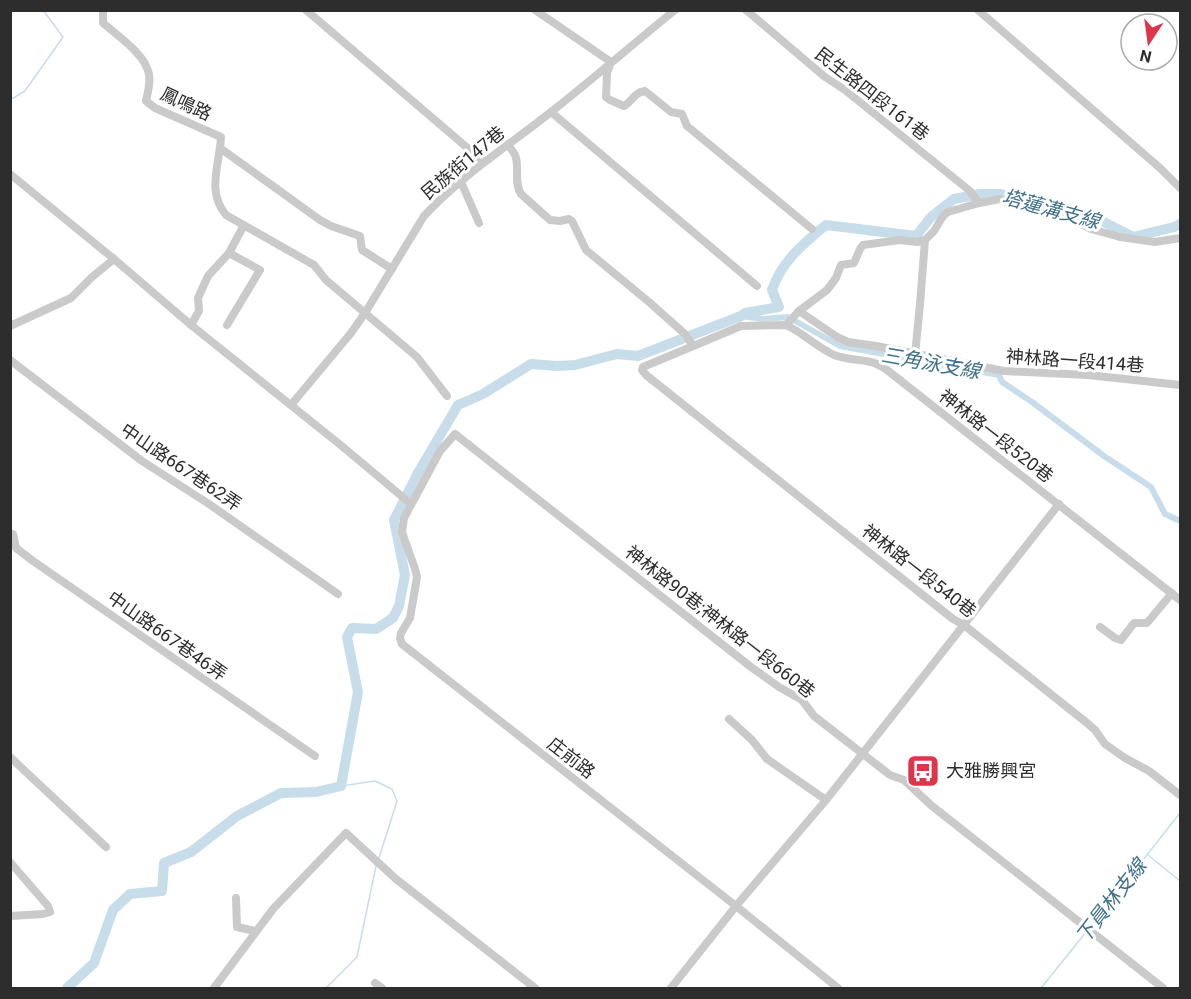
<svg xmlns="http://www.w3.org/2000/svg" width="1191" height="999" font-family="Roboto,'Noto Sans TC',sans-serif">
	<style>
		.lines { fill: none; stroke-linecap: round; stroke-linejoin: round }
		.stream { stroke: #c7deea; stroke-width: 1.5 }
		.canal { stroke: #c7deea; stroke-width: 6 }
		.river { stroke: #c7deea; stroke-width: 10 }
		.minor { stroke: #cacaca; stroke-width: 8 }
		.labels { text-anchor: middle; stroke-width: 6; stroke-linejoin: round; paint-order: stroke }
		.street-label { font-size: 18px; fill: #2d2d2d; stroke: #fff }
		.poi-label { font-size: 18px; fill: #2d2d2d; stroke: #fff; text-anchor: start }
		.water-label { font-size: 20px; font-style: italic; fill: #3e728c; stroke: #fff }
	</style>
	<rect width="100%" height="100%" fill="#fff"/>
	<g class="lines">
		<g class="stream">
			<polyline points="10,100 25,91 63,37 43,10"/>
			<polyline points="341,786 375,781 392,789 397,801 379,858"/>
			<polyline points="1148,855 1180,881"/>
			<polyline points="1090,927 1180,813"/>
			<polyline points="326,988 357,957 376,866"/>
			<polyline points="1041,988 1087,931"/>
		</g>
		<polyline class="canal" points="741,316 763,319 788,317 840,346 999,375 1002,382 1032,402 1104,456 1151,487 1165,514 1180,521"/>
		<path class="river" d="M 67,988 L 94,963 L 113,910 L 130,894 L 162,891 L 164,863 L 191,852 L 237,816 L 281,793 L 316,792 L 341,786 L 358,692 L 347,637 L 352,628 L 376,629 L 393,618 L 399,606 L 405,575 L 394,520 L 419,471 L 458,405 L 483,394 L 531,364 L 557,366 L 575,365 L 617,354 L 638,356 L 741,316 L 745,313 L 779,307 L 772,290 C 782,261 803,244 826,225 L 916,236 L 931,217 L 954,199 L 980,194 L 1001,194 L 1098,219 L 1133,237 L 1174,227 L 1180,224"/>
		<g class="minor">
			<path d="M 103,10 L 103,23 C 117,35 141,52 147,68 C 152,78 148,91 146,101 L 155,108 L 221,137 C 220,163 206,192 226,215 L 314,265 L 326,280 L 417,357 L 447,396"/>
			<polyline points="306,10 484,162"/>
			<path d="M 535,10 L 611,62 L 607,73 L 606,97 L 610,100 L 624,106 C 634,100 633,93 645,91 L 671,112 L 682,114 L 687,126 L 812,229"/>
			<polyline points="746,10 825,77 845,90 970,191 979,203"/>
			<polyline points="978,10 1160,168 1180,188"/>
			<polyline points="551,112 757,286"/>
			<path d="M 508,145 C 511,149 515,153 516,158 C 519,170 514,183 521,194 L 550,220 L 560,221 L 569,219 L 572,221 L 586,250 L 649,302 L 685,334 L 693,346"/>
			<polyline points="220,148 320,220 331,226 360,236 362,250 392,269"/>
			<polyline points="10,174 114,259 191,325 343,447 411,504"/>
			<polyline points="461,182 479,223"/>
			<polyline points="799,311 837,337 848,342 876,346 1004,371 1088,375 1180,385"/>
			<polyline points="191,325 199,311 198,298 208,276 229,253 244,225"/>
			<polyline points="227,325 260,270 229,253"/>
			<polyline points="786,325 799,311 827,290 836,278 841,265 854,263 860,249 863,245 900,240 917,242 925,240 934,231 943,216 948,212 979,203 1000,199 1014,206 1066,217 1091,229 1120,237 1155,242 1180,238"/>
			<polyline points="10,326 71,298 92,277 114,259"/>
			<polyline points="915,355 920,304 925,240"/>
			<polyline points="10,360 142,461 209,504 338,594"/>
			<path d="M 291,405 L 351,333 L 365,313 L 424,216 C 461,176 508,146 551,112 C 593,79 633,44 675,10"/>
			<polyline points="10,533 13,534 16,548 33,561 315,756"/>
			<path d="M 1180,600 L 887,370 C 882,367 877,363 871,362 C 859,359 847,360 834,355 C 817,347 803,333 786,325 L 741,326 L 643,367 L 642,370 L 646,375 L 953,619 L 964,625 L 1087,723 L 1095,730 L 1105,744 L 1125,758 L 1149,771 L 1180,795"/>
			<polyline points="1100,627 1115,638 1121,640 1134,623 1147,623 1172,593"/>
			<polyline points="729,719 752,740 767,759 826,800"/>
			<polyline points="10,757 106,847"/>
			<polyline points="10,862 48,906 50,912 43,914 10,916"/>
			<polyline points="236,898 237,927 255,931"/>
			<polyline points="375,983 382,988"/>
			<polyline points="214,988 273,909 346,833 396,879 535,988"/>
			<polyline points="671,988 736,906 826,800 1059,504"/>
			<polyline points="838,988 736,906 402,644 400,638 401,633 410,618 417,577 415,569 402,532 404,518 440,451 455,434 751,667 779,687 802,700 814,716 890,775 904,780 932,806 1163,988"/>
		</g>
	</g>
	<defs>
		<g id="bus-square" transform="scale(1.725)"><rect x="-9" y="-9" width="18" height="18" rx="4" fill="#de354b" stroke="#fff"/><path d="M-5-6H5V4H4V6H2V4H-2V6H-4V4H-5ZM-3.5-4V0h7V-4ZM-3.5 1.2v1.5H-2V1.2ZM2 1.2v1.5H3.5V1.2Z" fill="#fff"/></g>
	</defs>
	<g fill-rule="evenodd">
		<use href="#bus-square" x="923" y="771"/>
	</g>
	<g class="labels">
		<g class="street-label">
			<text transform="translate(872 94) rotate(38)" y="6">民生路四段161巷</text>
			<text transform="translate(186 104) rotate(25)" y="6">鳳鳴路</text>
			<text transform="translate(463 163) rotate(-40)" y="6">民族街147巷</text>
			<text transform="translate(1075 361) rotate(4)" y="6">神林路一段414巷</text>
			<text transform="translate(996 436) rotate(38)" y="6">神林路一段520巷</text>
			<text transform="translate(181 467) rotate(34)" y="6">中山路667巷62弄</text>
			<text transform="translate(919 571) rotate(38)" y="6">神林路一段540巷</text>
			<text transform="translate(720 622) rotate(38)" y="6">神林路90巷;神林路一段660巷</text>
			<text transform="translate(167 636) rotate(35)" y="6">中山路667巷46弄</text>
			<text transform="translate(571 758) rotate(38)" y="6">庄前路</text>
		</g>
		<g class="poi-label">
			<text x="946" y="777">大雅勝興宮</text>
		</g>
		<g class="water-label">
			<text transform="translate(1051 209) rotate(15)" y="7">塔蓮溝支線</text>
			<text transform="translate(931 363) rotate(10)" y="7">三角泳支線</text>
			<text transform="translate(1111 901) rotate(-52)" y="7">下員林支線</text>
		</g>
	</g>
	<rect width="1191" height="999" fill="none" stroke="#2d2d2d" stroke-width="24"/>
	<g transform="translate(1149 42) rotate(193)"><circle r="28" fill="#ffffff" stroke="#ababab" stroke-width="1.5"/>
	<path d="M0-4.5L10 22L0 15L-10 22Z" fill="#de354b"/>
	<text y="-9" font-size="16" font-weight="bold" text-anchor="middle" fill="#2d2d2d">N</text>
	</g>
</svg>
